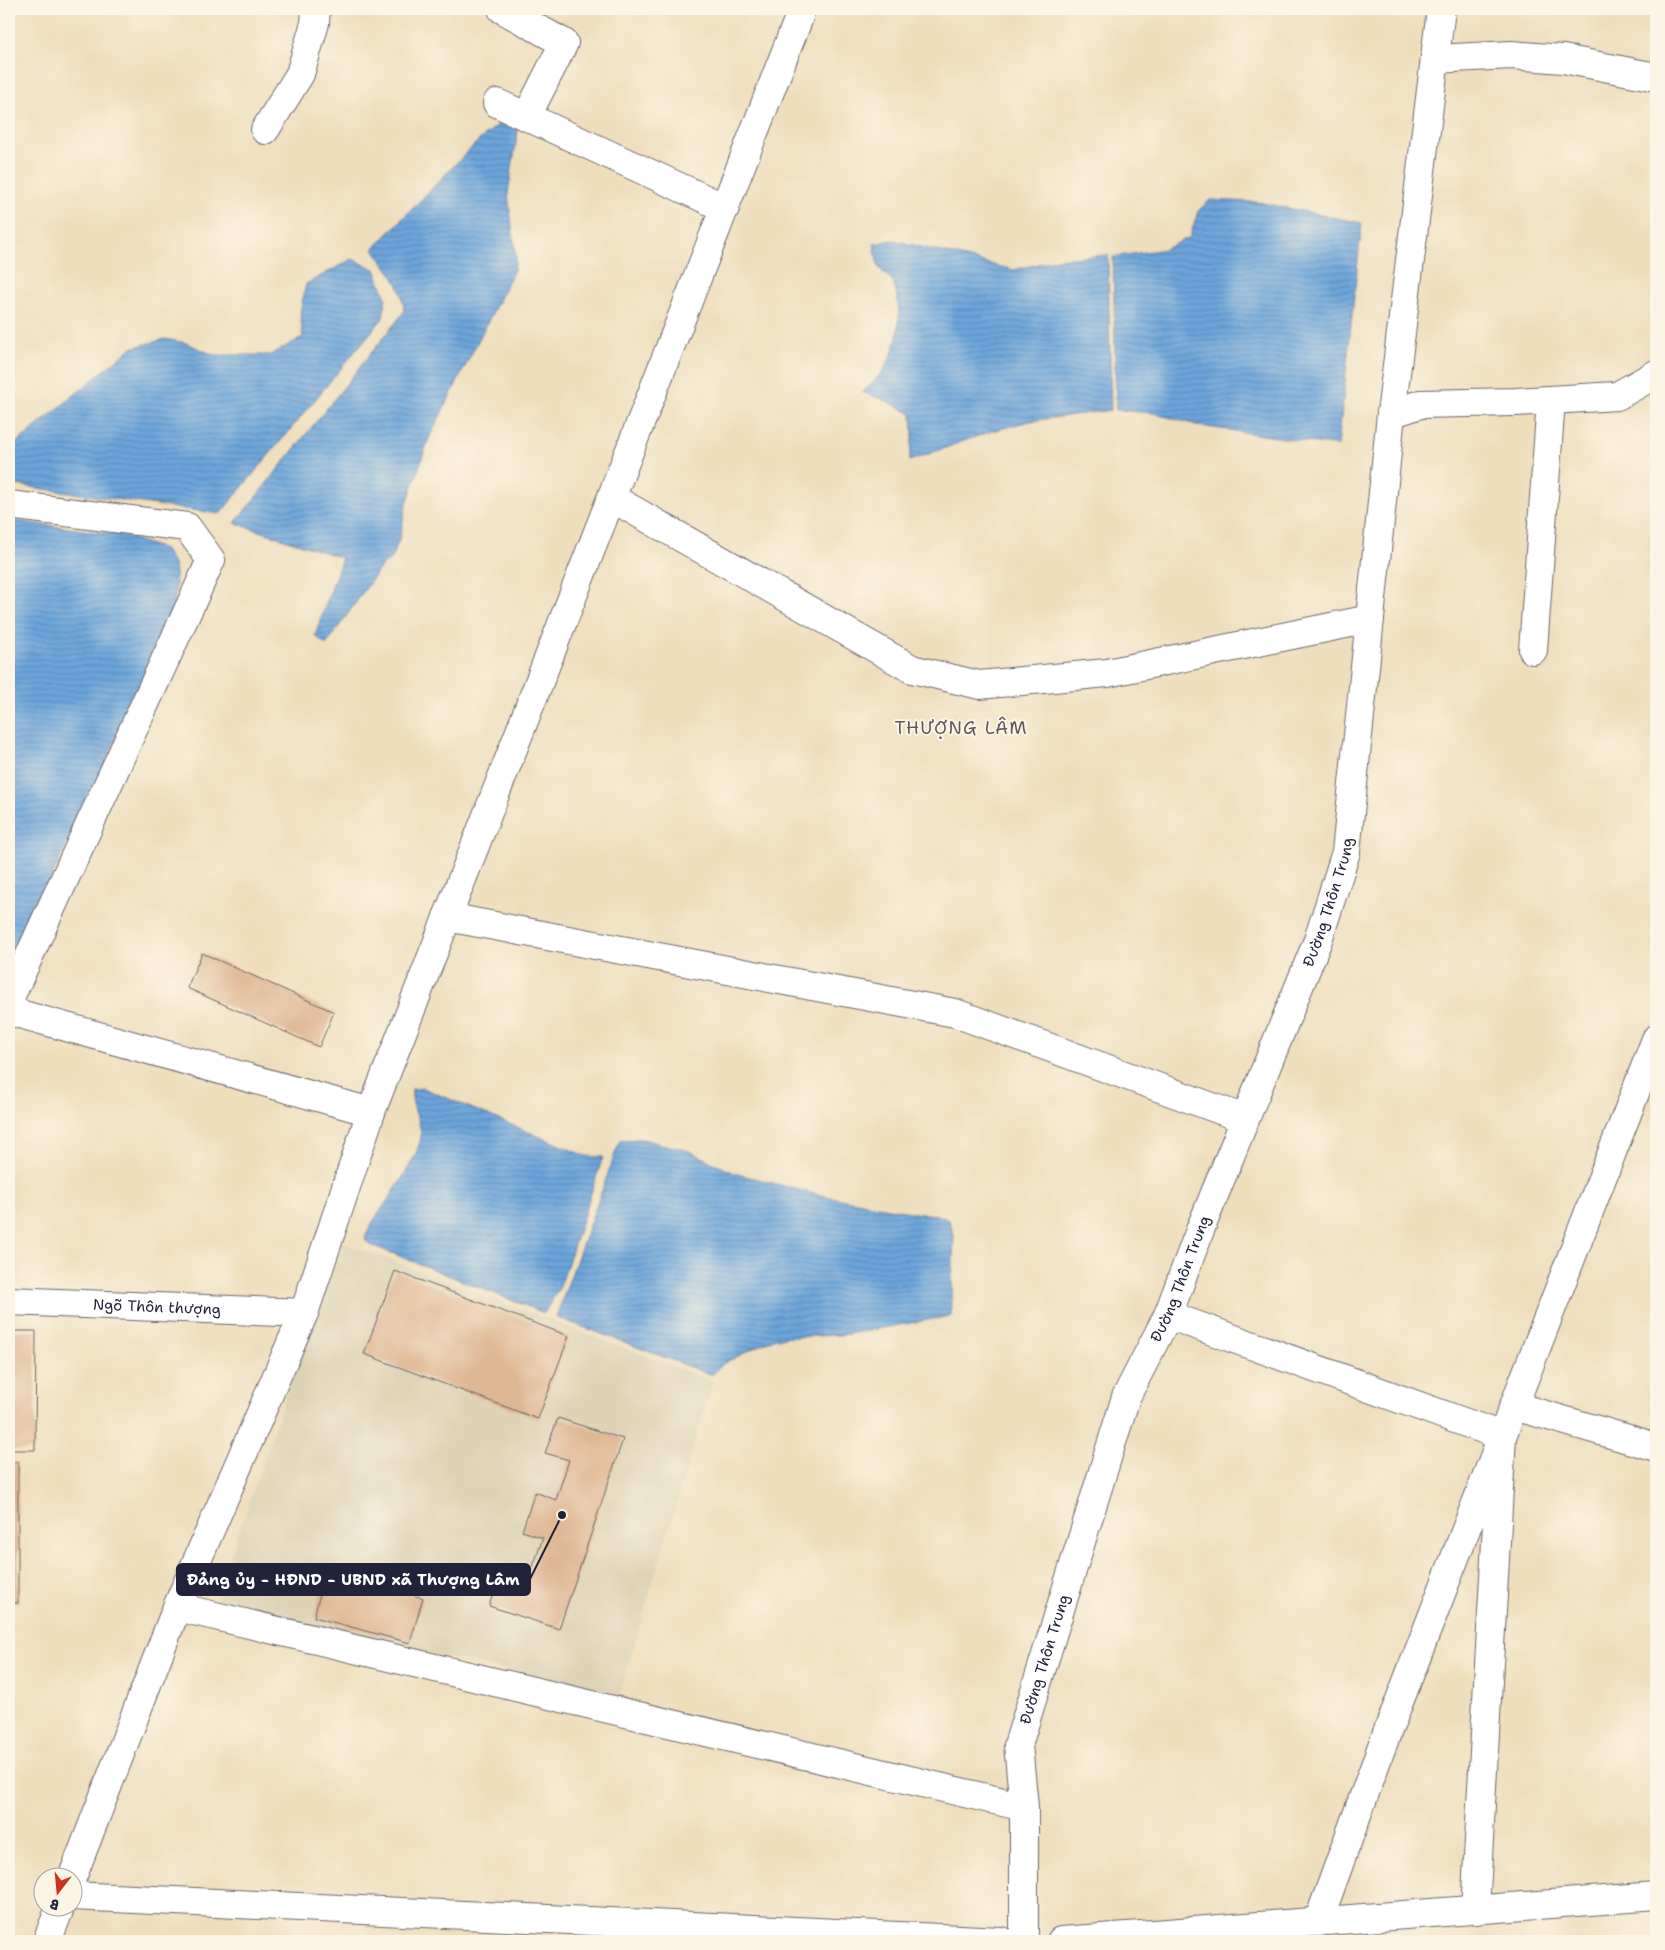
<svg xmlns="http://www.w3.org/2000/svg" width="1665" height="1950" font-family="'Shantell Sans',sans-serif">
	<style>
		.built { fill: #ded3b5 }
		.water { fill: url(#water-rules); stroke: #47648b }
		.building { fill: #deb794 }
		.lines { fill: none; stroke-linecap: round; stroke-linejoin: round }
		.minor-casing { stroke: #6a6468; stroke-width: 30 }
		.minor { stroke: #fff; stroke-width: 28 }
		.labels { text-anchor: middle; stroke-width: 4; stroke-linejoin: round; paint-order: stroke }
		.street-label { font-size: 15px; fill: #22223b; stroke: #fcf5e5 }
		.quarter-label { font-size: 18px; letter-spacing: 1px; fill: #64565a; stroke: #fcf5e5 }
		.leader { fill: none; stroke: #22223b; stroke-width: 2 }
		.callout-dot { fill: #22223b; stroke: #fcf5e5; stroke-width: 2 }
		.callout { fill: #22223b; stroke: #22223b; stroke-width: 2 }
		.callout-label { font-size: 16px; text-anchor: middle; font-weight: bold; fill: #fff }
	</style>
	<defs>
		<pattern id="water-rules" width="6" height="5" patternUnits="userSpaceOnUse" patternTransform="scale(1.25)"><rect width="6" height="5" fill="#6ca5db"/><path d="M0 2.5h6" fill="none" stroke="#5886b3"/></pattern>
	</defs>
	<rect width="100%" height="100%" fill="#fcf5e5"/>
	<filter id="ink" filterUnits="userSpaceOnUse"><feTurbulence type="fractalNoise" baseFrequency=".02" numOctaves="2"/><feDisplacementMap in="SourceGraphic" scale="10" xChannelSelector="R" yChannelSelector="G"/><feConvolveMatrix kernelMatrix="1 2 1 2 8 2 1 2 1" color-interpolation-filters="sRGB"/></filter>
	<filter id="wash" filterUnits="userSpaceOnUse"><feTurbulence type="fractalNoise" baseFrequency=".0096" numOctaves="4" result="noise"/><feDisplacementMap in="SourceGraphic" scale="20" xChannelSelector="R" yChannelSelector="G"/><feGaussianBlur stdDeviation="1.12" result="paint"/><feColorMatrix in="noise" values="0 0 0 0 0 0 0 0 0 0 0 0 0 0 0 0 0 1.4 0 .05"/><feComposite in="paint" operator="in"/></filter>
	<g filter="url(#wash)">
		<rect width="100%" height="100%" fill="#efdebc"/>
		<polygon class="built" points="339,1241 713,1381 619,1696 214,1604"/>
		<g class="water">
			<path d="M 500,123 L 518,130 L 508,194 L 516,258 L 514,270 L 429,438 L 406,506 L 400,537 L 392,557 L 380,568 L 326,645 L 315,636 L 342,558 L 235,523 L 404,312 C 403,283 389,272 373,249 L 478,141 Z"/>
			<polygon points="1210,200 1257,202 1362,223 1338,446 1200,426 1153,413 1116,410 1113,257 1165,249 1190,237 1198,211"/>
			<path d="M 893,240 L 1014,270 L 1058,259 L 1108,255 L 1111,410 L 1030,421 L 992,431 L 909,461 L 913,434 L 912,414 L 887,401 L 862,392 C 896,368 906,324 894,284 C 891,277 882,273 879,267 C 876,260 875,251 874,244 Z"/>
			<polygon points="352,259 375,269 386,298 383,318 220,514 9,484 9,449 131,348 165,339 186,343 214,355 270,355 303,337 300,313 306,284"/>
			<polygon points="9,520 121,535 164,549 174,564 176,583 173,617 15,956 9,957"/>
			<path d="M 423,1088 L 586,1156 L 603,1157 L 560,1287 L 544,1313 L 371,1245 L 365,1240 C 368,1227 374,1220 381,1210 C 394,1191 414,1163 420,1142 C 425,1126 409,1107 412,1089 Z"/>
			<polygon points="642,1139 689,1151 734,1173 819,1195 915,1213 937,1215 949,1220 954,1235 951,1316 842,1335 775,1338 724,1363 712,1375 556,1317 620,1140"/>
		</g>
		<g id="blocks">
			<g class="building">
				<polygon points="202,953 334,1012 319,1047 187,988"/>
				<polygon points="395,1271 569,1336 538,1419 364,1354"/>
				<polygon points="9,1331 36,1331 35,1450 9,1450"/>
				<polygon points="558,1418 623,1439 559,1629 489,1606 501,1568 529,1578 543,1538 522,1531 535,1492 556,1500 569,1460 545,1453"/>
				<rect x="9" y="1462" width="9" height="141"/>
				<polygon points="326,1571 423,1598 410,1643 314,1617"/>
			</g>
		</g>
	</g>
	<g filter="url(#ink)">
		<use href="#blocks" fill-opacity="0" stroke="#6a6468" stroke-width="1"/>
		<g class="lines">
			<g class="minor-casing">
				<g id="minor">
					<polyline points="502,9 564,43 527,116"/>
					<polyline points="1435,59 1511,55 1563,59 1656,77"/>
					<polyline points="497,103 725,208"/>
					<polyline points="265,130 300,74 315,23 316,9"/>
					<polyline points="1391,414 1420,404 1516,402 1617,396 1656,374"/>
					<polyline points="612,498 912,669 979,685 1107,673 1370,619"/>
					<polyline points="9,505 187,527 211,560 9,1000"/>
					<polyline points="1533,650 1551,400"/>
					<polyline points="447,917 955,1013 1245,1119"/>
					<polyline points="9,1011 371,1112"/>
					<path id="s1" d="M 9,1301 L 304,1313"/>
					<polyline points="1168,1315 1502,1436 1475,1910"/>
					<polyline points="1514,1406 1656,1447"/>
					<polyline points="177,1607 1024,1807"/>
					<polyline points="72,1878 177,1607 304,1313 371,1112 798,20 801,9"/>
					<polyline points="72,1896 1001,1941"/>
					<polyline points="1318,1922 1382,1746 1656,1039"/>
					<polyline points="47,1941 60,1908"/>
					<path id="s2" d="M 1024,1941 L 1024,1807 L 1018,1745 L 1126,1397 L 1168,1315 L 1200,1230 L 1318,940 L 1346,852 L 1391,414 L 1441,9"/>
					<polyline points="1061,1941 1656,1896"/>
				</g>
			</g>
			<use href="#minor" class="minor"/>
		</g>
	</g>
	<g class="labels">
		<g class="street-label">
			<text dy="5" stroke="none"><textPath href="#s2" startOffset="1096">Đường Thôn Trung</textPath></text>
			<text dy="5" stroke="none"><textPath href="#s2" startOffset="691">Đường Thôn Trung</textPath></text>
			<text dy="5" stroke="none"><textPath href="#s1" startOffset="148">Ngõ Thôn thượng</textPath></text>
			<text dy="5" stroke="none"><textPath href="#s2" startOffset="286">Đường Thôn Trung</textPath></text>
		</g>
		<g class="quarter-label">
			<text x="961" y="734">THƯỢNG LÂM</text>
		</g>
	</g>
	<path class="leader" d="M562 1515L530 1579"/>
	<circle class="callout-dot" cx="562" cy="1515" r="5"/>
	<rect class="callout" x="177" y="1564" width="353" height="31" rx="5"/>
	<g class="callout-label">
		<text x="353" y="1585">Đảng ủy - HĐND - UBND xã Thượng Lâm</text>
	</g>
	<rect width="1665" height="1950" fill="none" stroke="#fcf5e5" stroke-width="30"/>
	<g transform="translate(58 1892) rotate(196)"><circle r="24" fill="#fcf5e5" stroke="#a5a1a1"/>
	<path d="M0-4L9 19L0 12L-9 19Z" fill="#c8321e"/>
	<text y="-8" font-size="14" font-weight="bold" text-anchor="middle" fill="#22223b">B</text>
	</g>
</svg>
